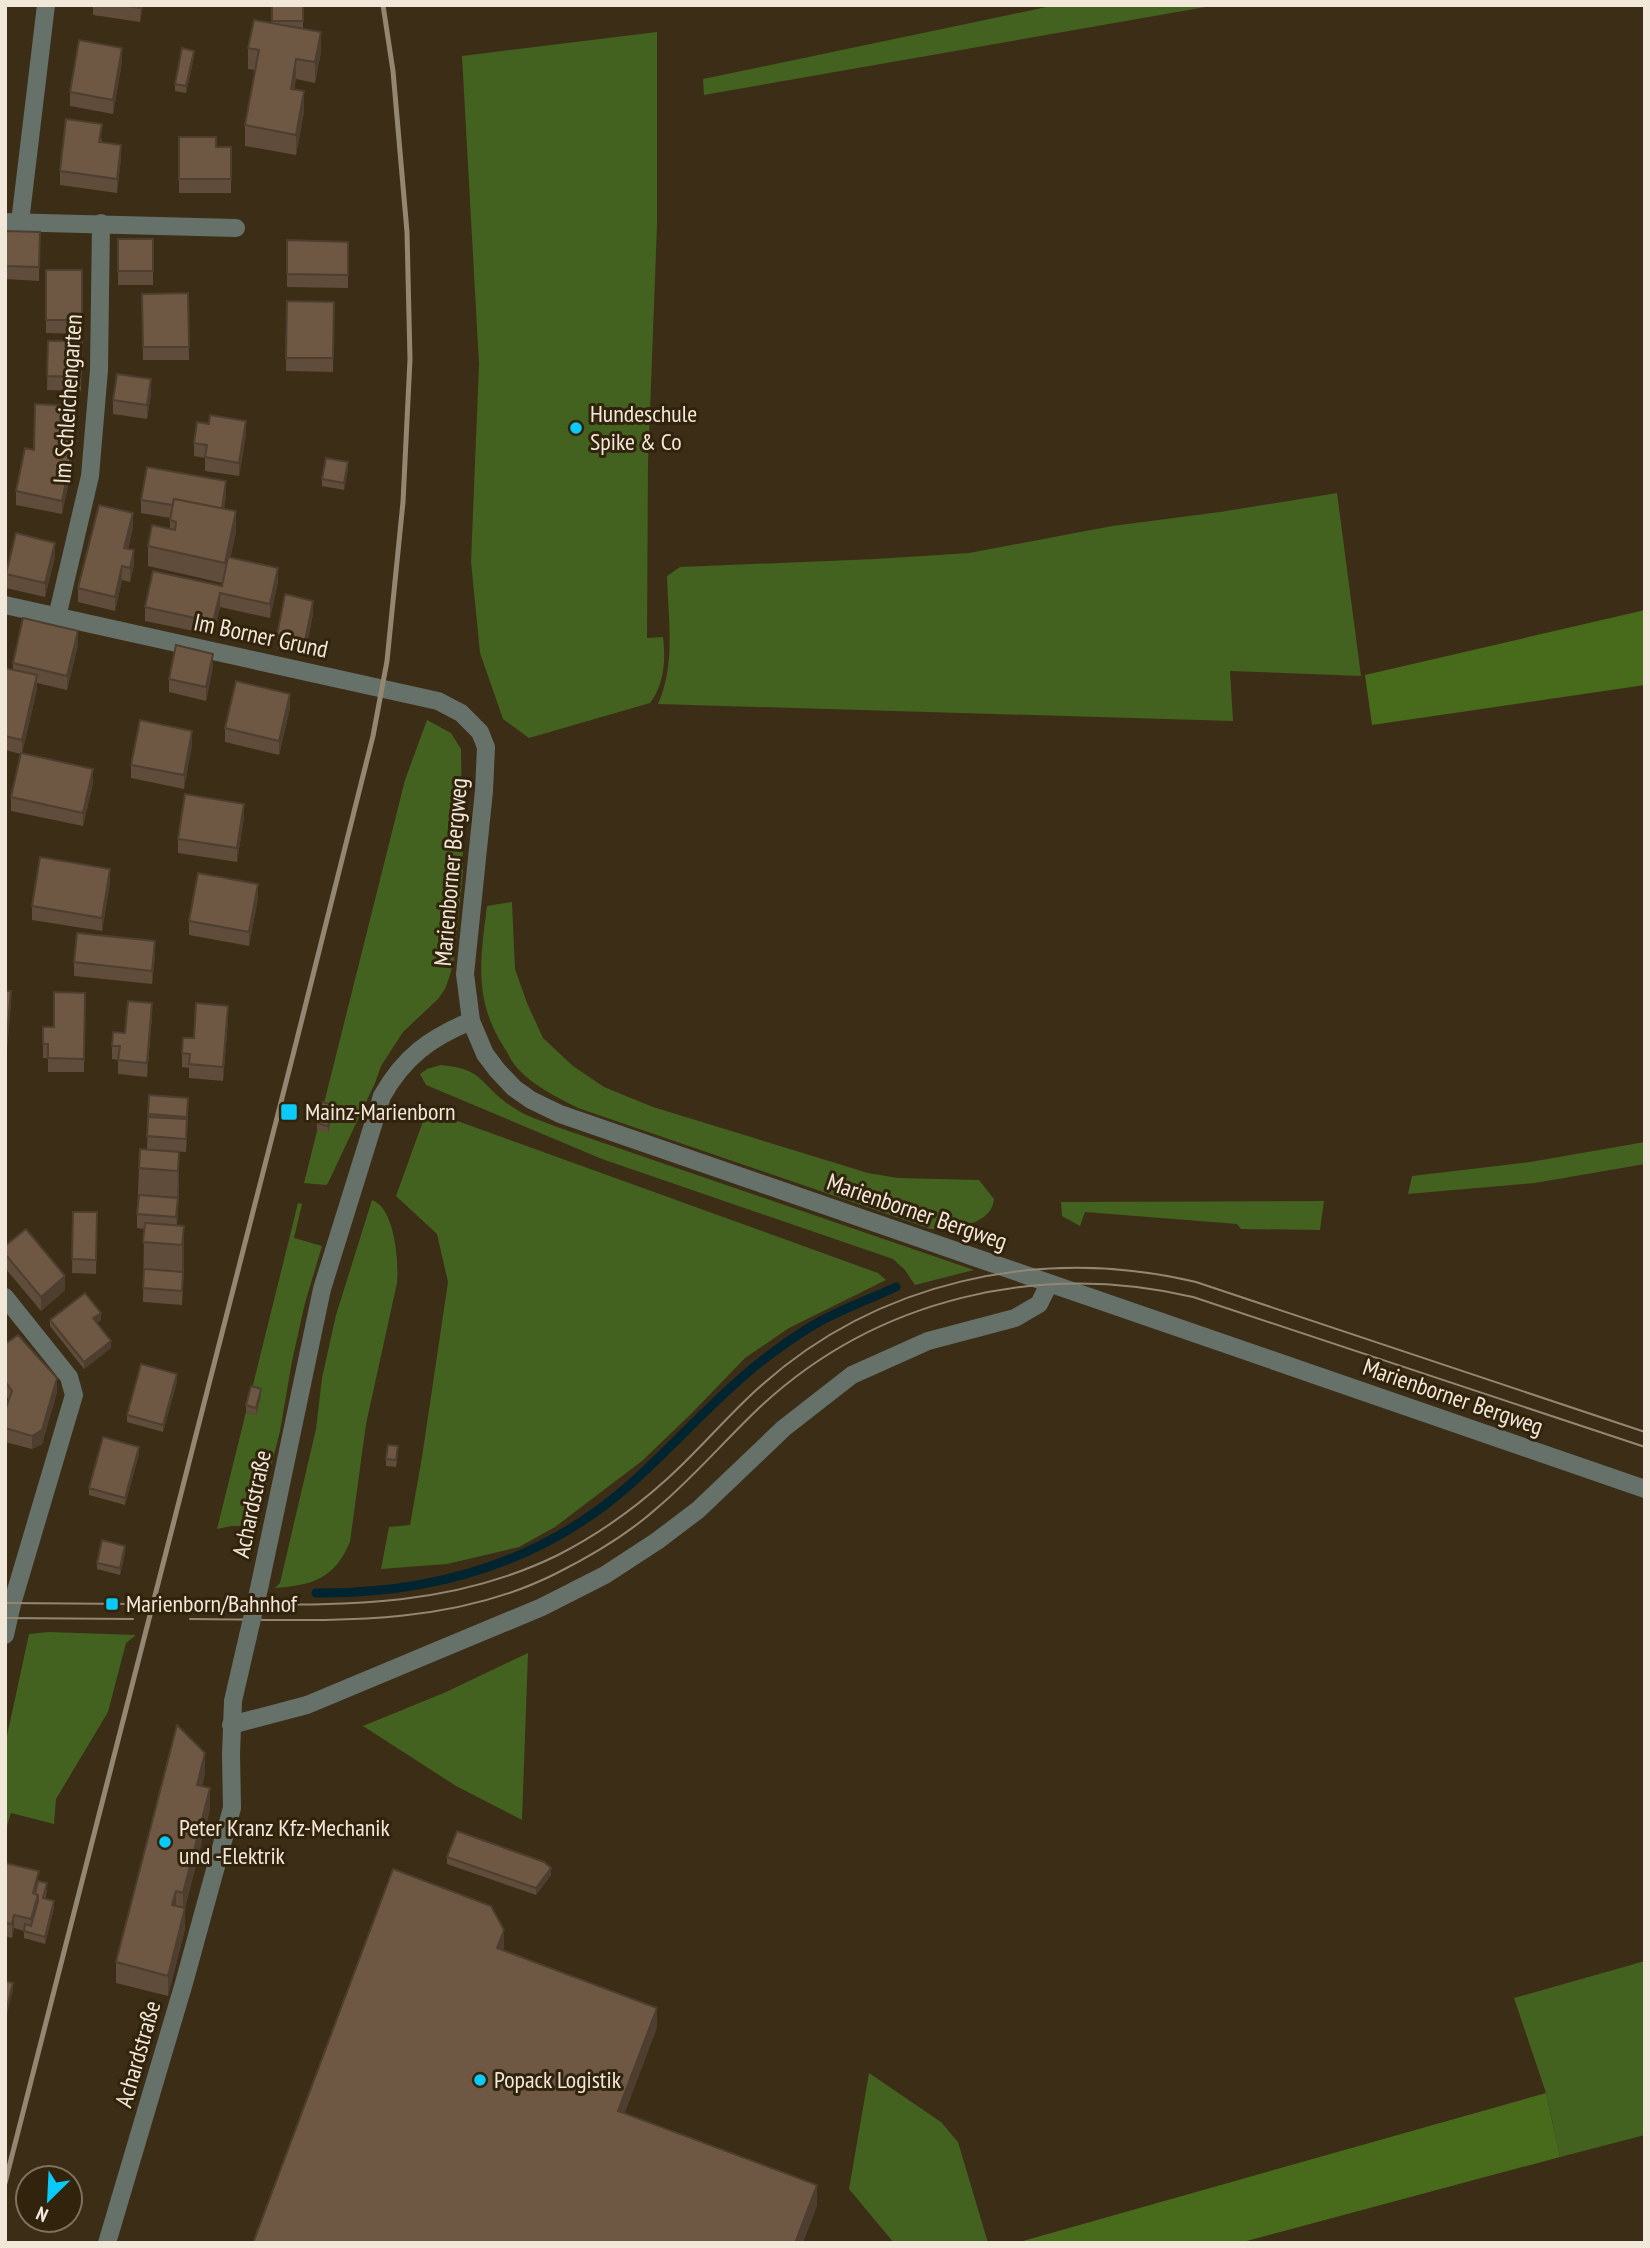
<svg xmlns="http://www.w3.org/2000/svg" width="1650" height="2248" font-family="'PT Sans Narrow',sans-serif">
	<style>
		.green { fill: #43611f }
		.forest { fill: #486a1b }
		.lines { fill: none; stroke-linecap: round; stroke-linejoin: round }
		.stream { stroke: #012431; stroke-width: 9 }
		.minor { stroke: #657169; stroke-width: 18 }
		.tertiary { stroke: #657169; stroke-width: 18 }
		.tram { stroke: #938774; stroke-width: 2 }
		.rail { stroke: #938774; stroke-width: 5 }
		.minor-bridge { stroke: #657169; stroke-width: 18 }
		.wall { fill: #5f4c3a }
		.shaded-wall { fill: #4d3e30 }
		.building { fill: #6e5844; stroke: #4d3e30; stroke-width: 2 }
		.poi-dot { fill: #0acafa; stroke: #31230c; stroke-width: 2.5 }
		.labels { text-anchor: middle; stroke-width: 6; stroke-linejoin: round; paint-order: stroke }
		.street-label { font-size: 24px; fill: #f2e8da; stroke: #31230c }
		.poi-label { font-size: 24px; fill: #f2e8da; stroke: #31230c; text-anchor: start }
	</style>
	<rect width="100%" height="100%" fill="#3c2d16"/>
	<g class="green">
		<polygon points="1056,5 1217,5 704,95 703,79"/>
		<path d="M 657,32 L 657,225 L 648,465 L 647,638 L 663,637 C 666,660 664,685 650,703 L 529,738 L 503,719 L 480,653 L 471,562 L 479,364 L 462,56 Z"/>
		<path d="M 1337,493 L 1361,676 L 1230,671 L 1233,721 L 658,704 C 676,664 668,618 667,576 L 680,567 L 875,559 L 969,553 L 1112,526 L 1220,512 Z"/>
		<polygon points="427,720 451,733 461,749 463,871 454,959 450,975 445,989 438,999 403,1032 381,1066 375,1083 328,1183 326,1185 304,1183 405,780"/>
		<path d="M 512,902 L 515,969 L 527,1003 L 543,1038 L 573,1066 L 604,1087 L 653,1107 L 868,1173 L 898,1178 L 979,1180 L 994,1199 C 992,1225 952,1230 931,1229 L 578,1108 C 557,1097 535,1087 519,1070 C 514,1065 510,1058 507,1052 C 473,1002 480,962 487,906 Z"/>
		<path d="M 441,1065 C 486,1069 479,1085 511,1106 C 525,1116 542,1121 557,1127 L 974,1270 L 915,1285 L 905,1270 L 893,1259 L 602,1159 L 426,1085 L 420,1074 L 427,1069 Z"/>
		<polygon points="427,1110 878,1273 886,1280 789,1328 745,1358 691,1414 642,1461 555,1527 519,1547 447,1564 381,1569 389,1527 410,1525 422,1457 448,1282 437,1234 396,1196"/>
		<polygon points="1645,1142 1645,1164 1535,1183 1408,1194 1412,1176 1530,1162"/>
		<path d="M 372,1200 C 395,1208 399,1262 397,1283 L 366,1424 L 350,1542 C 334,1579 313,1585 275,1588 L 280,1583 L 316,1429 L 322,1378 L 336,1315 Z"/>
		<polygon points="1324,1201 1320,1230 1241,1229 1237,1224 1085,1212 1080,1226 1062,1216 1061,1202"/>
		<polygon points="298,1203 302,1204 294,1238 322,1246 305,1303 292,1361 280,1431 253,1538 246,1526 232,1526 217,1529 246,1412 256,1415 251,1393"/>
		<polygon points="49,1632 136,1635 126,1643 108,1712 56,1799 54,1824 11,1813 5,1832 5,1745 29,1634"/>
		<polygon points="528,1653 522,1820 456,1786 363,1726 446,1692"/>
		<polygon points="1645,1961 1645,2135 1560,2157 1546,2093 1514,1998"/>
		<polygon points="869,2073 941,2122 958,2142 988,2243 894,2243 849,2189"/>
	</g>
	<g class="forest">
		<polygon points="1645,610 1645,685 1372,725 1365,675"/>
		<polygon points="1546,2093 1560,2157 1239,2243 1016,2243"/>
	</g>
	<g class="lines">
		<path class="stream" d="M 316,1593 C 430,1594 538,1564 626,1488 C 670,1450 708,1405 753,1368 C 771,1353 799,1333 819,1322 C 843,1309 870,1299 896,1287"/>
		<g class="minor">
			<polyline points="5,222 236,228"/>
			<polyline points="20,222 46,5"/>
			<polyline points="57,617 90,476 99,370 101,223"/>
			<polyline points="5,1297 69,1377 74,1395 12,1604 5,1635"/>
			<path d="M 260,1584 L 322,1289 L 382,1096 C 404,1057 430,1038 471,1021"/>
			<polyline points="231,1725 307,1705 542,1607 605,1575 657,1541 698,1510 784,1428 852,1375 928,1341 1015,1318 1039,1304 1049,1284"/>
			<polyline points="107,2243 184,1983 232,1808 231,1754 233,1701 248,1636"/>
		</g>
		<polyline class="tertiary" points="5,605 438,701 461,713 480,732 486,747 484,791 465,974 471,1021 485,1054 497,1070 514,1088 531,1100 560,1114 1645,1489"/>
		<g class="tram">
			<polyline points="5,1603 136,1604"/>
			<path d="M 194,1604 C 321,1604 440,1613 558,1555 C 597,1535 634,1509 667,1479 C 697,1452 723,1421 753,1393 C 873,1281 1039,1245 1196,1282 L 1645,1432"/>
			<polyline points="5,1618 133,1619"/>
			<path d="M 190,1619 C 314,1619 441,1631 555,1574 C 591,1556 627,1535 657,1508 C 694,1477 725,1440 760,1407 C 877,1298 1039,1261 1193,1297 L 1645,1447"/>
		</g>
		<polyline class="rail" points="5,2183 293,1055 373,736 387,661 403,502 410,359 407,232 393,71 383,5"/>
		<polyline class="minor-bridge" points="248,1636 260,1584"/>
	</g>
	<g class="wall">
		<polygon points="93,5 143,5 140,22 93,15"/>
		<polygon points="272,5 303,5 303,29 321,52 315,83 296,79 294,89 304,112 296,155 245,146 245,125 255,70 248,69 248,48 272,23"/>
		<polygon points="194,57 186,93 175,91 175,84"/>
		<polygon points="122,62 113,114 70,106 70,92"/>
		<polygon points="179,137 216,147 231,147 231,193 179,193"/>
		<polygon points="102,138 101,142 121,158 117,193 60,185 60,171"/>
		<polygon points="5,231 40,232 39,281 5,279"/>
		<rect x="118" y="239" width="35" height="46"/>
		<polygon points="287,240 348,242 348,288 287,287"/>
		<polygon points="46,270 82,270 82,334 46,333"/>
		<polygon points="188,293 189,360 143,360 142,294"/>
		<polygon points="287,301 334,302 333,372 286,371"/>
		<polygon points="48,341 82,341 81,391 47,390"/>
		<polygon points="151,393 147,419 113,414 113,400"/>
		<polygon points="74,419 71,471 62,514 16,505 16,491 34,450"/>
		<polygon points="246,435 239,476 205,471 205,458 194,456 194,443"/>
		<polygon points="348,469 344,490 322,486 322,479"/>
		<polygon points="226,495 224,509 236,532 230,558 278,582 270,618 220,607 213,635 145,621 145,607 222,586 222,583 148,566 148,546 170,529 170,518 141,513 141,500"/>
		<polygon points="133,527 128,549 134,564 130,582 122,580 115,611 78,602 78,588"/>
		<polygon points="55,557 45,597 6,588 6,574"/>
		<polygon points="313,614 305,654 277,649 277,635"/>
		<polygon points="78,645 67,690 37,683 37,689 22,753 93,783 83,826 11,811 11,797 21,754 5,750 5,668 13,670 13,663"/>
		<polygon points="213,667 206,701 169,692 169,679"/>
		<polygon points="290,708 279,755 225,742 225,728"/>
		<polygon points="192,745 184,789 131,778 131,765"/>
		<polygon points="244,817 237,862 178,853 178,839"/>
		<polygon points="110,882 102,931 32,920 32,906"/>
		<polygon points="258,898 249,946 189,935 189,921"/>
		<polygon points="155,955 152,984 74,976 74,962"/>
		<polygon points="85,993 84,1072 48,1072 48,1058 43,1058 43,1027 54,1027"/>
		<polygon points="152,1016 147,1077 118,1074 118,1060 112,1059 112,1046 125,1033"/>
		<polygon points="228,1020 223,1081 189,1078 189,1068 182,1067 182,1053 194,1038"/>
		<polygon points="333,1111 328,1133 317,1130 317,1123"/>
		<polygon points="188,1112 186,1152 154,1150 179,1152 179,1191 177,1226 184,1226 184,1265 182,1305 143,1302 144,1229 137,1228 137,1214 139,1168 147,1149 148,1114"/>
		<polygon points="73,1212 97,1212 96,1274 72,1273"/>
		<polygon points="5,1246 65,1290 41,1311 5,1268"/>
		<polygon points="50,1320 101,1320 96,1323 111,1348 84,1369 50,1326"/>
		<polygon points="5,1344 57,1392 42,1444 32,1449 5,1442 5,1411 9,1400 5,1395"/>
		<polygon points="177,1381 163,1432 127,1422 127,1415"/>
		<polygon points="261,1396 256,1415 246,1412 246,1405"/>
		<polygon points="398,1453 396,1467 386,1466 386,1459"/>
		<polygon points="139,1454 125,1505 89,1495 89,1488"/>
		<polygon points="125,1553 120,1575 97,1569 97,1563"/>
		<polygon points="205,1773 202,1786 210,1809 185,1908 185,1929 168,1996 116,1983 116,1962"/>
		<polygon points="447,1857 551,1875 536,1895 447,1864"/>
		<polygon points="5,1863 39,1882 47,1890 45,1899 54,1908 45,1944 24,1938 24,1931 14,1928 12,1938 5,1936"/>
	</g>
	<g class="shaded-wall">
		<polygon points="141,5 143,5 140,22"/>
		<polygon points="321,32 321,52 315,83 315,62"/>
		<polygon points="122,48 122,62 113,114 113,100"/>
		<polygon points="194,51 194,57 186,93 186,86"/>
		<polygon points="296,59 296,79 291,109 291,89"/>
		<polygon points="304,91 304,112 296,155 296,135"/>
		<polygon points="121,145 121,158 117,193 117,179"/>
		<polygon points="151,379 151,393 147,419 147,405"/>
		<polygon points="74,406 71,471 62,514 62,501"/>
		<polygon points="246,421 246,435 239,476 239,463"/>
		<polygon points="348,462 348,469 344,490 344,483"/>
		<polygon points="226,481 226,495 221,527 221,514"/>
		<polygon points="236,511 236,532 225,583 225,563"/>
		<polygon points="133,513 133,527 124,562 124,548"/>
		<polygon points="55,543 55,557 45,597 45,583"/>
		<polygon points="134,550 134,564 130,582 130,568"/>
		<polygon points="122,566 122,580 115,611 115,597"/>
		<polygon points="278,568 278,582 270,618 270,604"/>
		<polygon points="220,593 220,607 213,635 213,622"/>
		<polygon points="313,601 313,614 305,654 305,641"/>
		<polygon points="78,631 78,645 67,690 67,676"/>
		<polygon points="213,654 213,667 206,701 206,687"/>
		<polygon points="37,675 37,689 22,754 22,740"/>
		<polygon points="290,694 290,708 279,755 279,741"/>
		<polygon points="192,731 192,745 184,789 184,775"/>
		<polygon points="93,769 93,783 83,826 83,813"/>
		<polygon points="244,804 244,817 237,862 237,848"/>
		<polygon points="110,869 110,882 102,931 102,918"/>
		<polygon points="258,884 258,898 249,946 249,932"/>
		<polygon points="155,941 155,955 152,984 152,971"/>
		<polygon points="11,991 11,1005 6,1061 6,1047"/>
		<polygon points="152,1003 152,1016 147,1077 147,1063"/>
		<polygon points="228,1006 228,1020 223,1081 223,1067"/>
		<polygon points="188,1098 188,1112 186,1152 186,1139"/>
		<polygon points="333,1105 333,1111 328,1133 328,1126"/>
		<polygon points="179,1152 179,1191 176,1231 178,1171"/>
		<polygon points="184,1226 184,1265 182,1284 182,1245"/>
		<polygon points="65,1276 65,1290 41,1311 41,1297"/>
		<polygon points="101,1313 101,1320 93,1325 93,1318"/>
		<polygon points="7,1319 7,1333 5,1334 5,1320"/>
		<polygon points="111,1341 111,1348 84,1369 84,1362"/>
		<polygon points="177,1374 177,1381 163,1432 163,1425"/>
		<polygon points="57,1378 57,1392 42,1444 32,1449 32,1436"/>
		<polygon points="261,1389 261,1396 256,1415 256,1408"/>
		<polygon points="139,1447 139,1454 125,1505 125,1498"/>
		<polygon points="125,1546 125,1553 120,1575 120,1568"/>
		<polygon points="205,1753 205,1773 197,1805 197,1785"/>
		<polygon points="210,1788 210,1809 183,1914 183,1893"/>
		<polygon points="551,1868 551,1875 536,1895 536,1888"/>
		<polygon points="176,1891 176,1912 172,1905"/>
		<polygon points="54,1901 54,1908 45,1944 45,1937"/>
		<polygon points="185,1908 185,1929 168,1996 168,1976"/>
		<polygon points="14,1915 14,1928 12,1938 12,1924"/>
		<polygon points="504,1930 504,1950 497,1948"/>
		<polygon points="13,1983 13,1990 5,2022 5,2015"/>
		<polygon points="657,2008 657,2028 618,2131 618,2111"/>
		<polygon points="817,2185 817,2206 803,2243 795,2243"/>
	</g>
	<g class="building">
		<polygon points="123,5 141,5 140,8"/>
		<rect x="272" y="5" width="31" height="16"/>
		<polygon points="254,20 321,32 315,62 296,59 291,89 304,91 296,135 245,125 259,50 248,48"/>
		<polygon points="79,40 122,48 113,100 70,92"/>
		<polygon points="182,48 194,51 186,86 175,84"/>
		<polygon points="66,119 102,124 99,142 121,145 117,179 60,171"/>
		<polygon points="179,137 216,137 216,147 231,147 231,179 179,179"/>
		<polygon points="5,231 40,232 39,267 5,266"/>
		<rect x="118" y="239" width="35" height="32"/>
		<polygon points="287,240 348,242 348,275 287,274"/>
		<rect x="46" y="270" width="36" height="50"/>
		<polygon points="188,293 189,347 143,347 142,294"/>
		<polygon points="287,301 334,302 333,358 286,358"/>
		<polygon points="48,341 82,341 81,377 47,376"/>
		<polygon points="117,374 151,379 147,405 113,400"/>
		<polygon points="35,404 74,406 71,458 62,501 16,491 25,448 34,450"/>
		<polygon points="210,415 246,421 239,463 205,457 207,445 194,443 197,422 209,424"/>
		<polygon points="326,458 348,462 344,483 322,479"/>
		<polygon points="147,467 226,481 222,509 174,499 173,505 141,500"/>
		<polygon points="174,499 236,511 225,563 148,546 152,525 175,530 176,522 170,520"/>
		<polygon points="99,505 133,513 124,548 134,550 130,568 122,566 115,597 78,588"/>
		<polygon points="16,533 55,543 45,583 6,574"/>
		<polygon points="228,557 278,568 270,604 220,593 213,622 145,607 153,571 222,586"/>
		<polygon points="285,594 313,601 305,641 277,635"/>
		<polygon points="23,618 78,631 67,676 13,663"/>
		<polygon points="176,645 213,654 206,687 169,679"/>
		<polygon points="5,668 37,675 22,740 5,736"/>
		<polygon points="236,681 290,694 279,741 225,728"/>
		<polygon points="140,720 192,731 184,775 131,765"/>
		<polygon points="21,753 93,769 83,813 11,797"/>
		<polygon points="185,794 244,804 237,848 178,839"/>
		<polygon points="40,857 110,869 102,918 32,906"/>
		<polygon points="198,873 258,884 249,932 189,921"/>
		<polygon points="77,933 155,941 152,971 74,962"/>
		<polygon points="5,991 11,991 6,1047 5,1047"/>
		<polygon points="54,992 85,993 84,1059 48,1058 48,1044 43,1044 43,1027 54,1027"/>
		<polygon points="128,1001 152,1003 147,1063 118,1060 120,1046 112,1046 113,1032 125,1033"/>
		<polygon points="196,1003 228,1006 223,1067 189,1064 190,1054 182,1053 183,1038 194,1038"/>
		<polygon points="149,1095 188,1098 187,1117 148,1114"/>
		<polygon points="322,1102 333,1105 328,1126 317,1123"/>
		<polygon points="148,1117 187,1119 186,1139 147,1136"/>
		<polygon points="140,1149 179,1152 178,1171 139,1168"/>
		<polygon points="139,1195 178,1198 176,1217 137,1214"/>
		<polygon points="73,1212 97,1212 96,1260 72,1259"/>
		<polygon points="145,1223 184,1226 182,1245 143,1242"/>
		<polygon points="26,1229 65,1276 41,1297 5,1254 5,1246"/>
		<polygon points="144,1269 183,1272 182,1291 143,1288"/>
		<polygon points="85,1293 101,1313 93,1318 111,1341 84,1362 50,1320"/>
		<polygon points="18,1335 57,1378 42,1430 32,1436 5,1428 5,1411 12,1391 5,1381 5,1344"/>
		<polygon points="141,1364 177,1374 163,1425 127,1415"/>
		<polygon points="251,1386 261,1389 256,1408 246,1405"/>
		<polygon points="103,1437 139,1447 125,1498 89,1488"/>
		<polygon points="388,1445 398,1446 396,1460 386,1459"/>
		<polygon points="102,1540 125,1546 120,1568 97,1563"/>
		<polygon points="177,1725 205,1753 197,1785 210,1788 183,1893 176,1891 172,1905 185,1908 168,1976 116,1962"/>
		<polygon points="457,1831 544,1862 551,1868 536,1888 447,1857"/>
		<polygon points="5,1863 39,1871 33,1893 38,1895 31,1919 14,1915 12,1924 5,1923"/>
		<polygon points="393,1869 491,1906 504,1930 497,1948 657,2008 618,2111 817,2185 795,2243 253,2243"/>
		<polygon points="38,1881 47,1883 43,1898 54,1901 45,1937 24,1931 25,1924 31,1926 38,1901 38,1895 35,1894"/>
		<polygon points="5,1981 13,1983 5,2015"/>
	</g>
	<g class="poi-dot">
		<circle cx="576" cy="428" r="7"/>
		<rect x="280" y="1103" width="18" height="18" rx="3.5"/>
		<rect x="105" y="1597" width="14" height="14" rx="3.5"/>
		<circle cx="165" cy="1842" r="7"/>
		<circle cx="480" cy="2080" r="7"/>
	</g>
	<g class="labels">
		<g class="street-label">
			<text transform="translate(68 399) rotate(-86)" y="8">Im Schleichengarten</text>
			<text transform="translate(261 636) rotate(12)" y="8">Im Borner Grund</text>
			<text transform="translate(451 872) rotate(-85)" y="8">Marienborner Bergweg</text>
			<text transform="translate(917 1212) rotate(19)" y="8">Marienborner Bergweg</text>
			<text transform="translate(1453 1397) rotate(19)" y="8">Marienborner Bergweg</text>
			<text transform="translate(252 1504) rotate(-78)" y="8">Achardstraße</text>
			<text transform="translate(138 2054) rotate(-74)" y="8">Achardstraße</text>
		</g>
		<g class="poi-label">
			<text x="590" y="422">Hundeschule<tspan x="590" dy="28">Spike &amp; Co</tspan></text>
			<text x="305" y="1120">Mainz-Marienborn</text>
			<text x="126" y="1612">Marienborn/Bahnhof</text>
			<text x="179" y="1836">Peter Kranz Kfz-Mechanik<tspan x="179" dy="28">und -Elektrik</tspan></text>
			<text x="494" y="2088">Popack Logistik</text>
		</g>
	</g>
	<rect width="1650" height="2248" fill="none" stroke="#f2e8da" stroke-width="14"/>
	<g transform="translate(49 2199) rotate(204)"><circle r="33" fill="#31230c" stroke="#7e725e" stroke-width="2"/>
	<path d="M0-5L12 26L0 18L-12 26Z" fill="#0acafa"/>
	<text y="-10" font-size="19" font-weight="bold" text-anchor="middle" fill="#f2e8da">N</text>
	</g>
</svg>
